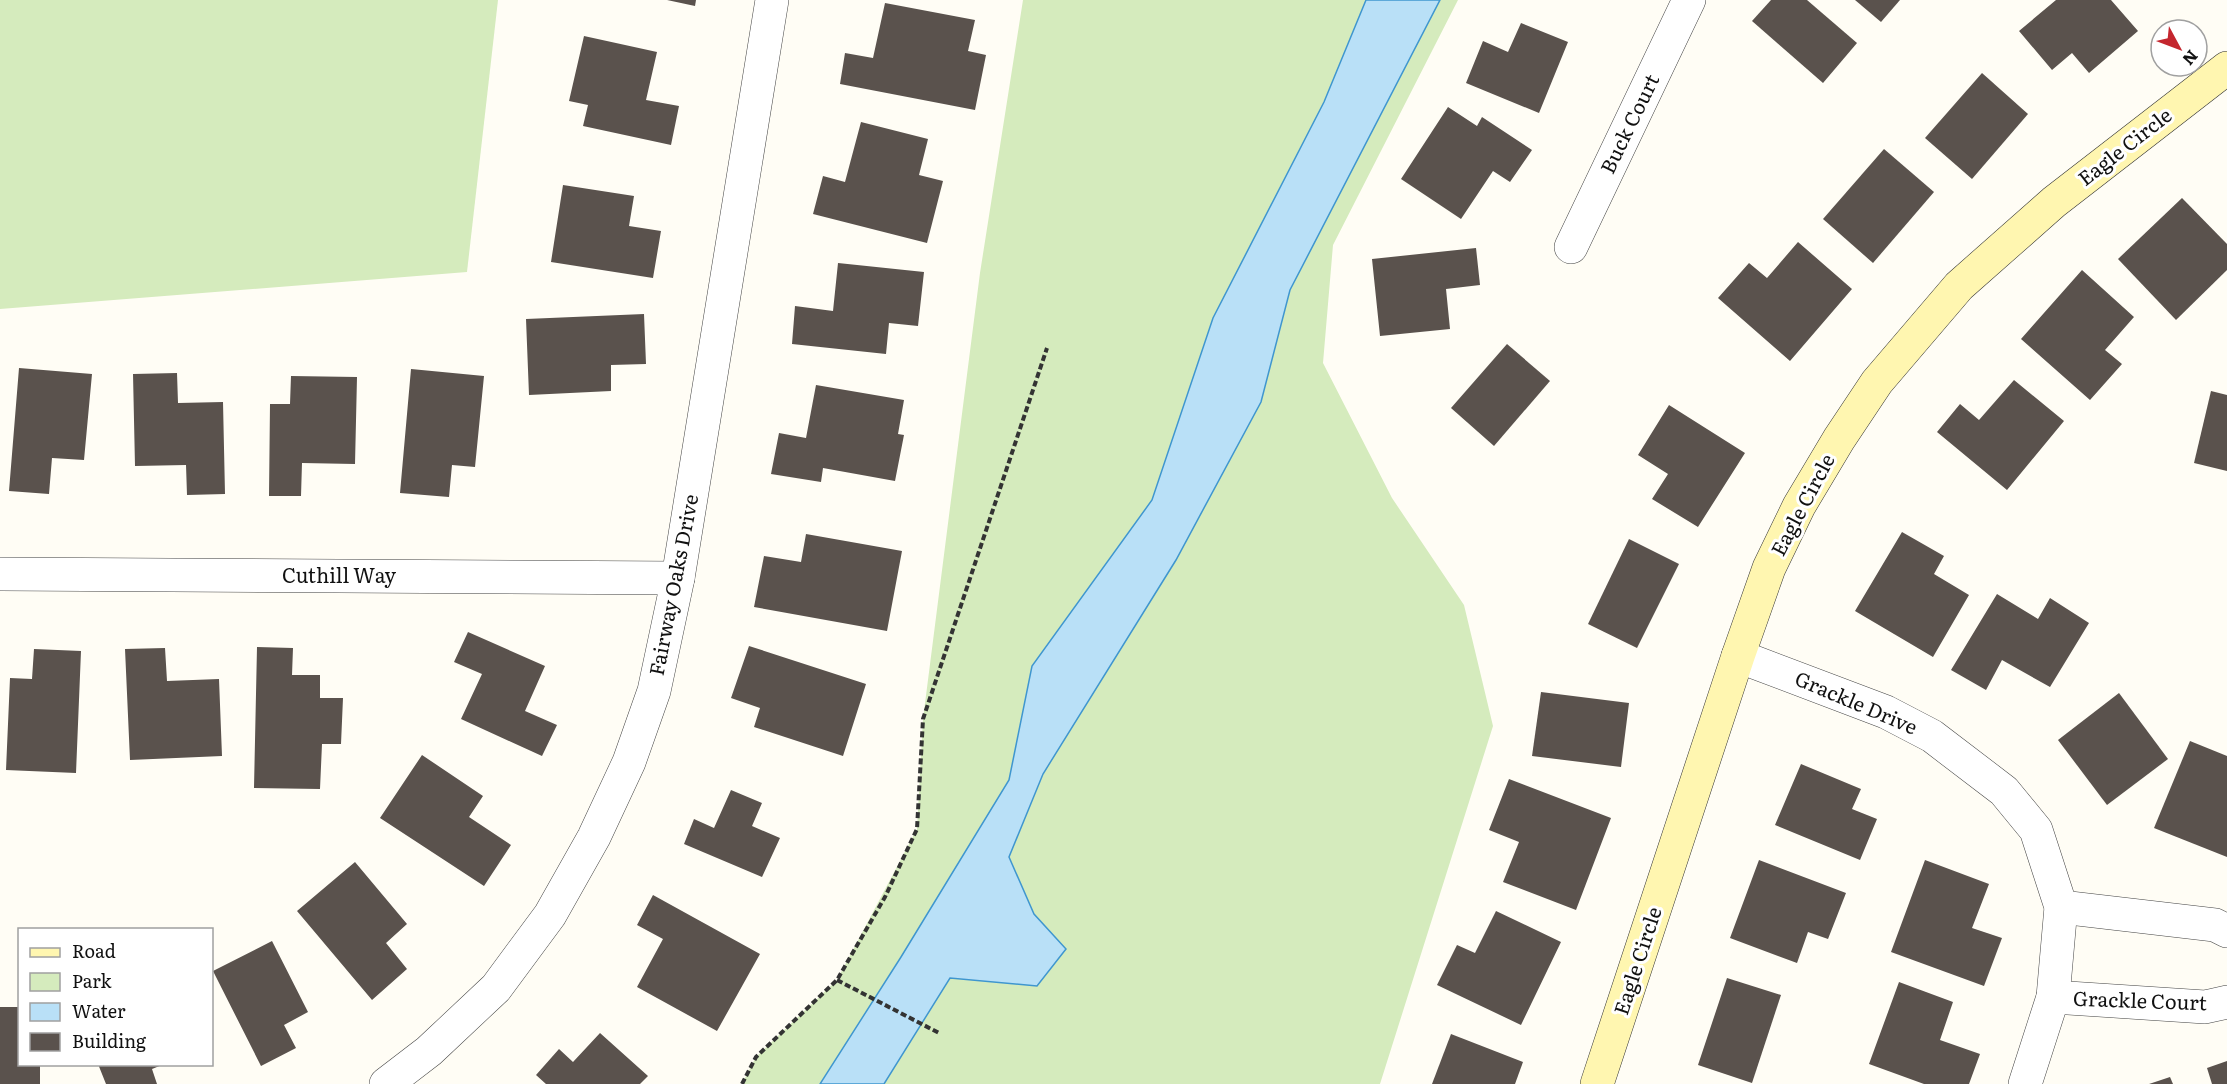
<svg xmlns="http://www.w3.org/2000/svg" width="2227" height="1084" font-family="Literata,serif">
	<style>
		.green { fill: #d5ebbd }
		.water { fill: #b9e0f7; stroke: #3f96cf; stroke-width: 1.5 }
		.building { fill: #5a524d }
		.lines { fill: none; stroke-linecap: round; stroke-linejoin: round }
		.street-casing { stroke: #444; stroke-width: 34 }
		.secondary-casing { stroke: #333; stroke-width: 34 }
		.path { stroke: #333; stroke-width: 4; stroke-dasharray: 6 3; stroke-linecap: butt }
		.street { stroke: #fff; stroke-width: 33 }
		.secondary { stroke: #fff6b0; stroke-width: 33 }
		.labels { text-anchor: middle; stroke-width: 6; stroke-linejoin: round; paint-order: stroke }
		.street-label { font-size: 20px; fill: #111; stroke: #fff }
	</style>
	<rect width="100%" height="100%" fill="#fffdf5"/>
	<g class="green">
		<polygon points="0,0 498,0 467,272 0,309"/>
		<polygon points="1023,0 1458,0 1333,245 1323,363 1392,498 1464,605 1493,726 1380,1084 742,1084 756,1057 837,980 917,829 923,719 980,273"/>
	</g>
	<polygon class="water" points="1366,0 1440,0 1290,290 1261,402 1176,560 1043,774 1009,857 1034,914 1066,949 1037,986 950,978 884,1084 820,1084 901,957 1009,780 1032,666 1152,500 1213,318 1324,102"/>
	<g class="building">
		<polygon points="667,0 696,0 695,6"/>
		<polygon points="1771,0 1807,0 1857,43 1823,83 1752,21"/>
		<polygon points="1855,0 1900,0 1881,22"/>
		<polygon points="2056,0 2111,0 2138,31 2089,73 2072,53 2052,70 2019,31"/>
		<polygon points="885,3 975,20 968,51 986,55 975,110 840,84 845,53 873,58"/>
		<polygon points="1521,23 1568,42 1539,113 1466,83 1483,41 1508,52"/>
		<polygon points="584,36 657,52 646,100 679,106 671,145 583,126 588,105 569,101"/>
		<polygon points="1982,73 2028,114 1972,179 1925,138"/>
		<polygon points="1448,107 1477,126 1482,117 1532,150 1510,182 1493,171 1461,219 1401,179"/>
		<polygon points="861,122 928,139 919,175 943,181 927,243 813,214 823,176 845,182"/>
		<polygon points="1884,149 1934,192 1873,263 1823,219"/>
		<polygon points="563,185 634,196 629,226 661,231 653,278 551,262"/>
		<polygon points="2182,198 2227,244 2227,270 2176,320 2118,259"/>
		<polygon points="1798,242 1852,289 1790,361 1718,298 1749,263 1767,278"/>
		<polygon points="1476,248 1480,285 1446,289 1450,329 1380,336 1372,259"/>
		<polygon points="838,263 924,272 918,326 889,323 886,354 792,344 795,306 833,311"/>
		<polygon points="2082,270 2134,317 2105,350 2122,364 2090,400 2021,339"/>
		<polygon points="644,314 646,364 611,365 611,391 529,395 526,319"/>
		<polygon points="1507,344 1550,381 1494,446 1451,408"/>
		<polygon points="19,368 92,374 84,460 52,458 49,494 9,491"/>
		<polygon points="411,369 484,376 475,467 452,465 449,497 400,493"/>
		<polygon points="177,373 178,403 223,402 225,494 187,495 186,465 135,466 133,374"/>
		<polygon points="291,376 357,377 355,464 302,463 301,496 269,496 270,404 290,404"/>
		<polygon points="2014,380 2064,421 2007,490 1937,432 1960,404 1979,420"/>
		<polygon points="816,385 904,400 898,434 904,435 895,481 823,468 821,482 771,474 779,433 806,438"/>
		<polygon points="2211,391 2227,395 2227,471 2194,463"/>
		<polygon points="1669,405 1745,453 1698,527 1652,499 1668,474 1638,455"/>
		<polygon points="1902,532 1944,556 1934,574 1969,595 1933,657 1855,611"/>
		<polygon points="806,534 902,551 887,631 754,607 764,556 801,562"/>
		<polygon points="1629,539 1679,564 1637,648 1588,624"/>
		<polygon points="1997,594 2038,619 2050,598 2089,623 2050,687 2002,660 1986,690 1951,670"/>
		<polygon points="468,632 545,666 525,711 557,725 542,756 461,719 482,674 454,662"/>
		<polygon points="749,646 866,684 843,756 754,727 760,708 731,698"/>
		<polygon points="257,647 293,648 292,675 320,675 320,698 343,698 341,744 322,744 320,789 254,788"/>
		<polygon points="165,648 167,681 219,679 222,756 130,760 125,649"/>
		<polygon points="34,649 81,651 76,773 6,770 10,678 32,679"/>
		<polygon points="1541,692 1629,703 1621,767 1532,756"/>
		<polygon points="2119,693 2168,759 2107,805 2058,740"/>
		<polygon points="2190,741 2227,756 2227,857 2154,828"/>
		<polygon points="422,755 483,796 469,817 511,845 484,886 380,818"/>
		<polygon points="1801,764 1861,789 1852,809 1877,819 1860,860 1775,825"/>
		<polygon points="1509,779 1611,818 1576,910 1503,882 1519,842 1489,830"/>
		<polygon points="731,790 762,803 752,826 780,838 762,877 684,844 694,819 714,828"/>
		<polygon points="1759,860 1846,893 1828,939 1808,932 1797,963 1730,938"/>
		<polygon points="1925,860 1989,884 1972,928 2002,938 1984,986 1891,952"/>
		<polygon points="355,862 407,924 386,943 407,969 372,1000 297,911"/>
		<polygon points="653,895 760,954 717,1031 637,987 663,939 637,925"/>
		<polygon points="1496,911 1561,942 1521,1025 1437,985 1457,945 1475,953"/>
		<polygon points="272,941 308,1012 284,1025 296,1048 261,1066 213,971"/>
		<polygon points="1727,978 1781,995 1752,1083 1698,1065"/>
		<polygon points="1899,982 1953,1002 1940,1040 1980,1054 1969,1084 1924,1084 1869,1064"/>
		<polygon points="0,1007 20,1007 20,1064 40,1064 40,1084 0,1084"/>
		<polygon points="600,1033 648,1076 640,1084 546,1084 536,1075 559,1049 573,1062"/>
		<polygon points="1451,1034 1523,1062 1515,1084 1432,1084"/>
		<polygon points="2227,1061 2227,1084 2212,1084 2207,1068"/>
		<polygon points="98,1064 162,1064 162,1065 152,1069 157,1084 106,1084"/>
		<polygon points="2170,1077 2173,1084 2149,1084"/>
	</g>
	<g class="lines">
		<g class="street-casing">
			<g id="street">
				<polyline points="1571,247 1689,0"/>
				<polyline points="0,574 678,578"/>
				<polyline points="1738,656 1886,712 1932,736 2004,791 2036,830 2061,907 2053,997 2025,1084"/>
				<polyline points="2061,907 2215,925 2227,931"/>
				<polyline points="2053,997 2205,1007 2227,1002"/>
				<polyline points="386,1084 429,1051 496,988 550,915 594,837 629,762 654,691 678,578 772,0"/>
			</g>
		</g>
		<g class="secondary-casing">
			<polyline id="secondary" points="1597,1084 1738,656 1769,568 1799,506 1839,439 1877,382 1959,286 2054,202 2227,68"/>
		</g>
		<g class="path">
			<polyline points="837,980 939,1033"/>
			<polyline points="742,1084 756,1057 837,980 885,897 917,829 923,719 1047,348"/>
		</g>
		<use href="#street" class="street"/>
		<use href="#secondary" class="secondary"/>
	</g>
	<g class="labels">
		<g class="street-label">
			<text transform="translate(1630 124) rotate(-64)" y="7">Buck Court</text>
			<text transform="translate(2125 147) rotate(-38)" y="7">Eagle Circle</text>
			<text transform="translate(1803 505) rotate(-62)" y="7">Eagle Circle</text>
			<text x="339" y="583">Cuthill Way</text>
			<text transform="translate(674 585) rotate(-79)" y="7">Fairway Oaks Drive</text>
			<text transform="translate(1856 703) rotate(23)" y="7">Grackle Drive</text>
			<text transform="translate(1638 961) rotate(-72)" y="7">Eagle Circle</text>
			<text transform="translate(2140 1001) rotate(2)" y="7">Grackle Court</text>
		</g>
	</g>
	<rect x="18" y="928" width="195" height="138" fill="#ffffff" stroke="#a0a0a0" stroke-width="1.5"/>
	<rect x="30" y="948" width="30" height="9" fill="#fff6b0" stroke="#a0a0a0" stroke-width="1.5"/>
	<text x="72" y="958" font-size="18" fill="#111111">Road</text>
	<rect x="30" y="973" width="30" height="18" fill="#d5ebbd" stroke="#a0a0a0" stroke-width="1.5"/>
	<text x="72" y="988" font-size="18" fill="#111111">Park</text>
	<rect x="30" y="1003" width="30" height="18" fill="#b9e0f7" stroke="#a0a0a0" stroke-width="1.5"/>
	<text x="72" y="1018" font-size="18" fill="#111111">Water</text>
	<rect x="30" y="1033" width="30" height="18" fill="#5a524d" stroke="#a0a0a0" stroke-width="1.5"/>
	<text x="72" y="1048" font-size="18" fill="#111111">Building</text>
	<g transform="translate(2179 48) rotate(131)"><circle r="28" fill="#ffffff" stroke="#a0a0a0" stroke-width="1.5"/>
	<path d="M0-4.5L10 22L0 15L-10 22Z" fill="#c4262e"/>
	<text y="-9" font-size="16" font-weight="bold" text-anchor="middle" fill="#111111">N</text>
	</g>
</svg>
